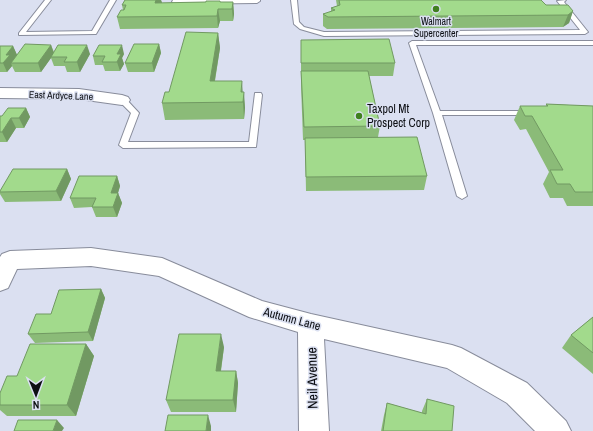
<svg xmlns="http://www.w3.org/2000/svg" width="593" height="431" font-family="'Archivo Narrow',sans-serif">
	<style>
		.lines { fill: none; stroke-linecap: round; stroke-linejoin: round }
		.lane-casing { stroke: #888c9b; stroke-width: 2 }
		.street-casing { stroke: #888c9b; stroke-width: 2 }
		.lane { fill: #fff; fill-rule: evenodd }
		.street { fill: #fff; fill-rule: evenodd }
		.wall { fill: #8bbb78 }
		.shaded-wall { fill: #719962 }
		.building { fill: #a2da8c; stroke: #719962 }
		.poi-dot { fill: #408020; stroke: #dbe0f1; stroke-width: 1.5 }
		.labels { text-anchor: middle; stroke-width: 3; stroke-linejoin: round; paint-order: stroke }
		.far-poi-label { font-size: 10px; fill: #0d0f14; stroke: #dbe0f1 }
		.far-street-label { font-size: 10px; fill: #0d0f14; stroke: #dbe0f1 }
		.poi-label { font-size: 12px; fill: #0d0f14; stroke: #dbe0f1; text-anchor: start }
		.street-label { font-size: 12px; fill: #0d0f14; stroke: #dbe0f1 }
		.near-street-label { font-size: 14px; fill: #0d0f14; stroke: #dbe0f1 }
	</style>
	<rect width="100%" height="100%" fill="#dbe0f1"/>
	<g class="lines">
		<g class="lane-casing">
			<g id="lane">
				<polygon points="45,0 51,0 26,32 92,31 110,0 116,0 96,34 19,35 19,33"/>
				<polygon points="173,0 260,0 260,1 257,3 175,4 172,2"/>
				<polygon points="291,0 297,0 299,22 304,27 324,32 580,30 557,1 566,0 564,2 588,32 585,34 324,36 300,29 294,24"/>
				<polygon points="412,41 593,41 593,45 416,45 440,111 529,111 533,113 529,115 442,115 467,196 462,199 457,196 433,113 409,43"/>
				<polygon points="255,93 261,93 262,95 256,147 123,148 119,145 131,113 118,100 122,98 125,98 139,113 128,142 249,142"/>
			</g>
		</g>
		<g class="street-casing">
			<g id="street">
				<polygon points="0,88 79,89 122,95 128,97 130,100 128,103 122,105 79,99 0,98"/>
				<polygon points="91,248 162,258 262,301 311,314 452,345 461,348 527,383 566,421 571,431 535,431 507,403 447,368 324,339 329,431 299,431 298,332 249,317 159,276 91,266 17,269 8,288 0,291 0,257 2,254 10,251"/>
			</g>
		</g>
		<use href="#lane" class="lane"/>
		<use href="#street" class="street"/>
	</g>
	<g class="wall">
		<polygon points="125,0 161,0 162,3 206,2 220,1 220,2 233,2 234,14 233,21 220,21 218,28 120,29 117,17 123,10 122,5"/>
		<polygon points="336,0 541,0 546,5 573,11 569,23 563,27 327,29 323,26 323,14 331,12 331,8 337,6"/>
		<polygon points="218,33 220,48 215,81 243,92 245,108 244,119 165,120 162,103 169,92"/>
		<polygon points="301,40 395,63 393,76 369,76 380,126 378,137 427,176 424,190 306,191 305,140 303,140 301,85"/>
		<polygon points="159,44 161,53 154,72 128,72 125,63"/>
		<polygon points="51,45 54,52 90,54 80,72 67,72 65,66 54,66 51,58 41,72 15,72 12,66 7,72 0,72 0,46 13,46 17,55"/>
		<polygon points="124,54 122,58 124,64 120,71 105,71 103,65 95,65 93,56"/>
		<polygon points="546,104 593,106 593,206 567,206 563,198 550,198 543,184 549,172 526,129 520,130 514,120 520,106 546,106"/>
		<polygon points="26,108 30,117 24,128 16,128 7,142 0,142 0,116 2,116"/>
		<polygon points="67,169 71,179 61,201 5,202 0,194 0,191"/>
		<polygon points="117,176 120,186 118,193 122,203 117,217 96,217 92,207 74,208 70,198"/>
		<polygon points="101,289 105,298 93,341 35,343 28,334 51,314"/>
		<polygon points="593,317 593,374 562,348 571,335"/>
		<polygon points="86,344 94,356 76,416 7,416 0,410 0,393 17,376"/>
		<polygon points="224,347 221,371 236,371 238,383 236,412 171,412 166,400"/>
		<polygon points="427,399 452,431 381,431 384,415 387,403 422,413 422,411"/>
	</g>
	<g class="shaded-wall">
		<polygon points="156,0 161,0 162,3 155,3"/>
		<polygon points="233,2 234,14 233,21 232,9"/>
		<polygon points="218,9 220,21 218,28 217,16"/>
		<polygon points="573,11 569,23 563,27 568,15"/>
		<polygon points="218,33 220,48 212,97 210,81"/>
		<polygon points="159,44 161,53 154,72 152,63"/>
		<polygon points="51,45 54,54 51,57 51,58 41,72 38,63"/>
		<polygon points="87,45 90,54 80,72 77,62"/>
		<polygon points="122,45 124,54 122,58 124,64 120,71 117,62 117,54"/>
		<polygon points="13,46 17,55 11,63 12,66 7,72 3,63 6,55"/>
		<polygon points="242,81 243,97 244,92 245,108 244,119 243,102 241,92"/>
		<polygon points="26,108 30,117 24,128 19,118"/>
		<polygon points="11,118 16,128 7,142 2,132"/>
		<polygon points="67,169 71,179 61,201 56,191"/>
		<polygon points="117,176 120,186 115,203 111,193"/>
		<polygon points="118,193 122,203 117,217 113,207"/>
		<polygon points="101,289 105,298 93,341 88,332"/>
		<polygon points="221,334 224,347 219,383 216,371"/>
		<polygon points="86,344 94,356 76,416 67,405"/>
		<polygon points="236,371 238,383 236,412 233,400"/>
		<polygon points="208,415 211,426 211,431 206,431"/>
		<polygon points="57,420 64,428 62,431 53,431"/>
	</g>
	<g class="building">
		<polygon points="125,0 156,0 155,3 206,2 206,1 220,1 220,2 233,2 232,9 218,9 217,16 117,17 121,10 124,10 126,5 122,5"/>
		<polygon points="339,0 541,0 546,5 568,5 573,11 568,15 328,17 323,14 335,10 331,8 340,5"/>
		<polygon points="186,32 218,33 210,81 242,81 241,92 244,92 243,102 162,103 165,92 169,92"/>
		<polygon points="389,39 395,63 301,63 301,40"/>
		<polygon points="25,44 51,45 38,63 11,63"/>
		<polygon points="134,44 159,44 152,63 125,63"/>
		<polygon points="58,45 87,45 77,62 64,62 67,57 51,57"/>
		<polygon points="99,45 122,45 117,54 121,54 117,62 102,62 105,56 93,56"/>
		<polygon points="0,46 13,46 6,55 10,55 3,63 0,63"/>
		<polygon points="301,71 368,71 380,126 304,127"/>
		<polygon points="546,104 593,106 593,192 575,192 570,184 557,184 550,170 563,170 532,116 525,116 520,106 548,106"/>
		<polygon points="8,108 26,108 19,118 11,118 2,132 0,132 0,116 2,116"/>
		<polygon points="417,137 427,176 306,177 305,138"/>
		<polygon points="13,169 67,169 56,191 0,192 0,191"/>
		<polygon points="79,176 117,176 111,193 118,193 113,207 92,207 96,198 70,198"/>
		<polygon points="101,289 88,332 28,334 36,314 51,314 59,290"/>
		<polygon points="593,317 593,353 571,335"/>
		<polygon points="179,334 221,334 216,371 236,371 233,400 166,400"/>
		<polygon points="30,344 86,344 67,405 0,405 0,393 7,376 17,376"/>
		<polygon points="427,399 454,406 452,431 383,431 387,403 426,414"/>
		<polygon points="168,415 208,415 206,431 165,431"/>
		<polygon points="18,420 57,420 53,431 14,431"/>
	</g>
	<g class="poi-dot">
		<circle cx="436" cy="9" r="4"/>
		<circle cx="359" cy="116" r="4"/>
	</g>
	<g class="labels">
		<g class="far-poi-label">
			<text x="436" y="25">Walmart<tspan x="436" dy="12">Supercenter</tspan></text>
		</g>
		<g class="far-street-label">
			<text transform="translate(61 95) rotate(2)" y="4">East Ardyce Lane</text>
		</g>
		<g class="poi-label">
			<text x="367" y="113">Taxpol Mt<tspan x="367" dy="14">Prospect Corp</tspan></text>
		</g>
		<g class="street-label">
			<text transform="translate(292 319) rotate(15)" y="4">Autumn Lane</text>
		</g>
		<g class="near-street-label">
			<text transform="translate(312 378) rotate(-91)" y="5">Neil Avenue</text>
		</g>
	</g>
	<g transform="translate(36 395) rotate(179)" stroke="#dbe0f1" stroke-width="3" paint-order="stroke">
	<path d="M0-3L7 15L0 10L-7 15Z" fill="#0d0f14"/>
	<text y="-6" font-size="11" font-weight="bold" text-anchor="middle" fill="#0d0f14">N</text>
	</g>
</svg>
